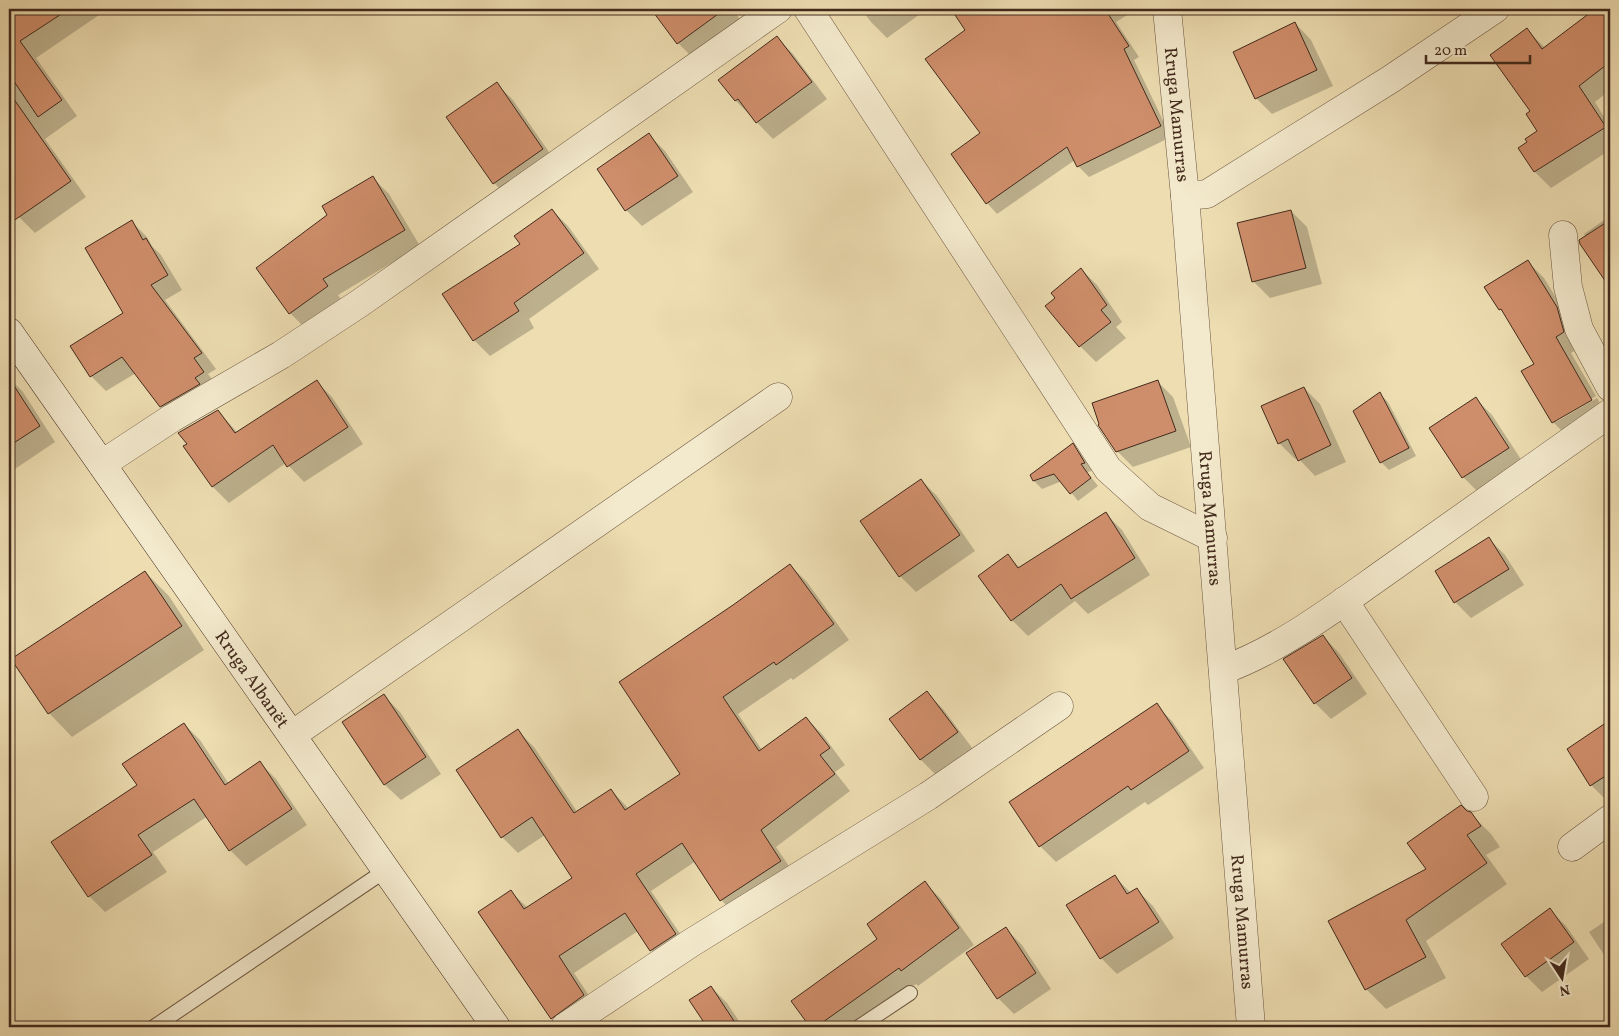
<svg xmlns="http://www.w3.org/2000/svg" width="1619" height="1036" font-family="Vollkorn,serif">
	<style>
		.shadow { fill: #0003 }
		.building { fill: #cf8e6b; stroke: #422a1d }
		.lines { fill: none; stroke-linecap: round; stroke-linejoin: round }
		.lane-casing { stroke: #6d5742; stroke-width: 16 }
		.street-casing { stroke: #6d5742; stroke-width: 29 }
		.secondary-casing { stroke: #422a1d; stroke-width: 29 }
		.lane { stroke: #f3e9cc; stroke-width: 14 }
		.street { stroke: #f3e9cc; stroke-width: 28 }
		.secondary { stroke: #f3e9cc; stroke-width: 28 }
		.labels { text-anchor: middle; stroke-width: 4; stroke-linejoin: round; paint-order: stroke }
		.street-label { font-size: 18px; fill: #422a1d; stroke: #f3e9cc }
	</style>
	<rect width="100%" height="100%" fill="#edddb1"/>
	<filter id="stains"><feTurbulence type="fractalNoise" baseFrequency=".004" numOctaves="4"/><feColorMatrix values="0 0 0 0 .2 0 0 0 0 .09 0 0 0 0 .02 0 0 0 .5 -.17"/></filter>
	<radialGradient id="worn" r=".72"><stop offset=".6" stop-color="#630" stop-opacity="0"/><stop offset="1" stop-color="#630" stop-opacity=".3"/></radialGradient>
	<g class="shadow">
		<polygon points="9,9 99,9 102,13 36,58 77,116 45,139 86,197 35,233 19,217 9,202"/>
		<polygon points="652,9 732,9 743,23 694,59 678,43"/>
		<polygon points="861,9 927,9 887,38 871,22"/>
		<polygon points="953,9 1137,9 1116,22 1139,57 1134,60 1171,137 1089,177 1078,166 1075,160 997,214 987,203 982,133 967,30"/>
		<polygon points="1315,9 1330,9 1320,14"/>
		<polygon points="1597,9 1610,9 1610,90 1595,102 1610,127 1610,150 1551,188 1535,172 1520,148 1529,143 1539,131 1532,112 1527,30 1545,48"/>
		<polygon points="1295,23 1311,40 1333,86 1272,114 1256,98"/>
		<polygon points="777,38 793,54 827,99 773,139 736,101 720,81"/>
		<polygon points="497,84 513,100 558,165 510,199 494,183"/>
		<polygon points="649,135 665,151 693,192 642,226 626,210"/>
		<polygon points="373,178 389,194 420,246 338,295 343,302 306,329 290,313 329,216"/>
		<polygon points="552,210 568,226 599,269 529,319 534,328 490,356 474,340 522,244"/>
		<polygon points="1291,211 1307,227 1322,284 1270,298 1254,282"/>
		<polygon points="1610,216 1610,286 1581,244 1586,237 1584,234"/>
		<polygon points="132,222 147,237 152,246 161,255 182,290 165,300 216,369 208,374 218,387 176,422 161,407 136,373 106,391 91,376 72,346 125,313"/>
		<polygon points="1528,262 1544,278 1573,325 1579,348 1571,353 1596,396 1556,419 1556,422 1597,398 1607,416 1569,438 1553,422 1535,364 1507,317 1500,309"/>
		<polygon points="1081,269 1097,285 1122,322 1116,327 1126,338 1096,362 1080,346 1047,306 1056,298"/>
		<polygon points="9,378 23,392 55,442 9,473"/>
		<polygon points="316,381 332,397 363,444 304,482 286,463 229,503 213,487 185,447 218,411 238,433"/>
		<polygon points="1157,381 1173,397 1191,447 1133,467 1117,451"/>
		<polygon points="1304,388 1320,404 1346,462 1315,476 1298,458 1295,459 1279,443"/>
		<polygon points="1380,394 1388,402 1416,456 1389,470 1381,462 1355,411"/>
		<polygon points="1476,399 1492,415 1524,464 1479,493 1463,477 1431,428"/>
		<polygon points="1073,445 1080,453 1092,471 1087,472 1098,486 1078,501 1062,481 1042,489 1034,481"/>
		<polygon points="921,480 937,496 975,551 916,592 900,576"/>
		<polygon points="1106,514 1122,530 1150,575 1088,614 1075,601 1028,636 1012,620 980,577 1008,556 1020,568"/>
		<polygon points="1489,539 1505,555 1524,585 1471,618 1455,602"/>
		<polygon points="790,565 807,582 849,640 793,680 791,678 738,714 762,750 806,718 823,735 845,765 835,772 850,791 776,847 797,878 738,917 721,900 696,861 651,891 692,951 668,967 651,950 638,931 574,973 600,1012 561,1027 553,1018 480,912 511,892 528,908 573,878 545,835 518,853 502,837 518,731 534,747 578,813 611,790 629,809 682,774"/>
		<polygon points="145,572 169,596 204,650 72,737 49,713"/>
		<polygon points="1323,636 1339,653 1367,694 1331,719 1315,703"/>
		<polygon points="927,693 943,709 973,749 937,776 921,760 891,719"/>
		<polygon points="384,696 400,712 441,774 401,800 384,784"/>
		<polygon points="1156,705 1172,721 1204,768 1148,805 1145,802 1056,862 1040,846"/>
		<polygon points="1610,722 1610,799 1607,801 1591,785 1568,749"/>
		<polygon points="184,724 200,740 229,784 260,763 276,779 307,825 246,866 230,850 208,816 153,852 167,872 105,912 89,896 138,786"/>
		<polygon points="1466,812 1470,813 1491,834 1500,847 1486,855 1507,884 1426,941 1446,978 1386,1009 1366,989 1428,870"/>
		<polygon points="1114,876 1130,892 1137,890 1153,906 1174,938 1117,974 1101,958"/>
		<polygon points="925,883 941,899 974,945 918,986 916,984 854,1027 812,1027 793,1001 879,939"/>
		<polygon points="1550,910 1566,926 1589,959 1542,992 1526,976 1503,944"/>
		<polygon points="1610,918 1610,964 1589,932"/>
		<polygon points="1006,929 1022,945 1051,989 1014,1014 998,998"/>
		<polygon points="711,987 727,1003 743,1027 709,1027 691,1000"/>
		<polygon points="601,1023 606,1027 595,1027"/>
	</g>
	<g class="building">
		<polygon points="9,9 69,9 20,41 62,100 38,117 9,74"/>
		<polygon points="651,9 725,9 677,44"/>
		<polygon points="951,9 1105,9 1129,46 1124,49 1161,126 1077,167 1067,147 986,204 951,154 980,133 925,59 965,30"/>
		<polygon points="1595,9 1610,9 1610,62 1579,86 1606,127 1534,172 1518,148 1527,142 1525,139 1537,131 1526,114 1530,111 1490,55 1527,28 1542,49"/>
		<polygon points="1295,22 1317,70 1255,99 1233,52"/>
		<polygon points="777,36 812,82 756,123 738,99 735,101 718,80"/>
		<polygon points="497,82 543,149 493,184 446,117"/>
		<polygon points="9,92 71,181 9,224"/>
		<polygon points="649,133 678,176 625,211 597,169"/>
		<polygon points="373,176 405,230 323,279 328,286 289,314 256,268 327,215 322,206"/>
		<polygon points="552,209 584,253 514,303 519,311 473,341 442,294 520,244 514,236"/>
		<polygon points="1291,210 1306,268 1252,282 1237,223"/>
		<polygon points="132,220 143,240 146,238 168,275 151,285 202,353 194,358 204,372 195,378 200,384 160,407 122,357 90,377 70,346 123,313 85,248"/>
		<polygon points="1610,220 1610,288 1580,244 1579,240"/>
		<polygon points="1528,260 1557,307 1564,332 1556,337 1592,400 1552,423 1521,371 1534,364 1501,309 1499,310 1484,287"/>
		<polygon points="1081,268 1107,305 1101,310 1111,322 1079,347 1045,306 1055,298 1051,293"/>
		<polygon points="9,378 40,426 9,446"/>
		<polygon points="317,380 348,427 287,467 273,445 212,487 183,446 187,444 178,433 218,410 235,433"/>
		<polygon points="1158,380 1176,431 1116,452 1098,425 1099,424 1092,403"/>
		<polygon points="1304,387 1331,445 1298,461 1288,439 1278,444 1261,406"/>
		<polygon points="1380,392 1409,448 1380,463 1353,411"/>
		<polygon points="1476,397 1509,448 1462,478 1429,428"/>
		<polygon points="1073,443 1085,463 1081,464 1091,478 1070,494 1054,474 1033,481 1030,475"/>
		<polygon points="921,479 960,535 899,577 860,521"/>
		<polygon points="1106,512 1135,558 1071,599 1061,584 1011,621 978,576 1008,554 1018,568"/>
		<polygon points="1489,537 1509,569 1454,603 1435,571"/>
		<polygon points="790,564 834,624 776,665 774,662 723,697 759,751 806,717 830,748 820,755 835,774 761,830 781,861 720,901 682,843 636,874 676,934 650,951 625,913 559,956 584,995 551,1019 478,912 511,890 524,909 572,878 532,817 501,838 456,770 518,729 574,813 611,789 625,810 680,774 619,682 733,605"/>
		<polygon points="145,571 182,626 48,714 11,659"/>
		<polygon points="1323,635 1352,678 1314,704 1283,659"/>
		<polygon points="927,691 958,732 920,760 889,719"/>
		<polygon points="384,694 426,757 384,785 342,722"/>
		<polygon points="1157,703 1189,751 1131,790 1128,786 1039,847 1009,802"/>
		<polygon points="1610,720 1610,773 1590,786 1567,749"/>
		<polygon points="184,723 225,785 260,761 292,809 229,851 194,799 138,835 152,855 88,897 51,842 137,785 122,764"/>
		<polygon points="1461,805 1467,811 1471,812 1481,826 1467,835 1487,863 1406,920 1426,957 1365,990 1328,921 1426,869 1407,843"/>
		<polygon points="1115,875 1127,894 1137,888 1159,922 1100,959 1066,905"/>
		<polygon points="925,881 959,928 901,971 899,968 816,1027 810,1027 791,1001 877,939 867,924"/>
		<polygon points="1550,908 1574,942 1525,977 1501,944"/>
		<polygon points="1006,927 1036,973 997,999 966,953"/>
		<polygon points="711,986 738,1027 707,1027 689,1000"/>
	</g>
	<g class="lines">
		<g class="lane-casing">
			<g id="lane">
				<polyline points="154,1027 386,870"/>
				<polyline points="859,1027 910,993"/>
			</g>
		</g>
		<g class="street-casing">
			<g id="street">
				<polyline points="808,9 1108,469 1150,507 1213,538"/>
				<path id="s1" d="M 1167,9 L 1185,196 L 1251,1027"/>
				<polyline points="1185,196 1207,194 1391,79 1495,9"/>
				<polyline points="1563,235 1568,287 1579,329 1610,387"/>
				<polyline points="102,464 172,418 281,355 360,303 778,9"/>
				<polyline points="1344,601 1474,797"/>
				<path d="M 1223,670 C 1284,648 1341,603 1394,566 C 1466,515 1538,464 1610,413"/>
				<polyline points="292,735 778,397"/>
				<polyline points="1572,847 1610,819"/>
				<polyline points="565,1027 691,943 928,796 1059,706"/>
			</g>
		</g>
		<g class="secondary-casing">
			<g id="secondary">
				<path id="s2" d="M 9,332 L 496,1027"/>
			</g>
		</g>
		<use href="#lane" class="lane"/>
		<use href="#street" class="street"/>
		<use href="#secondary" class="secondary"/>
	</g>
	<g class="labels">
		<g class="street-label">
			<text dy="6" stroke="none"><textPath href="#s1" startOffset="106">Rruga Mamurras</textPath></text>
			<text dy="6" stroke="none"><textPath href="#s1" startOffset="511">Rruga Mamurras</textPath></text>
			<text dy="6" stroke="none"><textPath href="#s2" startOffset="424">Rruga Albanët</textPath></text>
			<text dy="6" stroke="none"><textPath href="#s1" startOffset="916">Rruga Mamurras</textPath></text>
		</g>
	</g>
	<rect width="1619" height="1036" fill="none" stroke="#edddb1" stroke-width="30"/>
	<rect x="10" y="10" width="1599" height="1016" fill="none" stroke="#422a1d" stroke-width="2.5"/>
	<rect x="15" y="15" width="1589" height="1006" fill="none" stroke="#422a1d"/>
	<g transform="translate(1562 978) rotate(168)" stroke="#f3e9cc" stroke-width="4" paint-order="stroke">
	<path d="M0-4L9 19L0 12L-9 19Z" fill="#422a1d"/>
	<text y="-8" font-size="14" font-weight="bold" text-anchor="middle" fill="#422a1d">N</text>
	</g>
	<path d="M1426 55v8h104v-8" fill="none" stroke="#422a1d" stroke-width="2.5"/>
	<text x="1434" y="55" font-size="15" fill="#422a1d" stroke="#f3e9cc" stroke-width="4" paint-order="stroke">20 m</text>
	<rect width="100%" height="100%" filter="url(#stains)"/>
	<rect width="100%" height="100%" fill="url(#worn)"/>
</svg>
